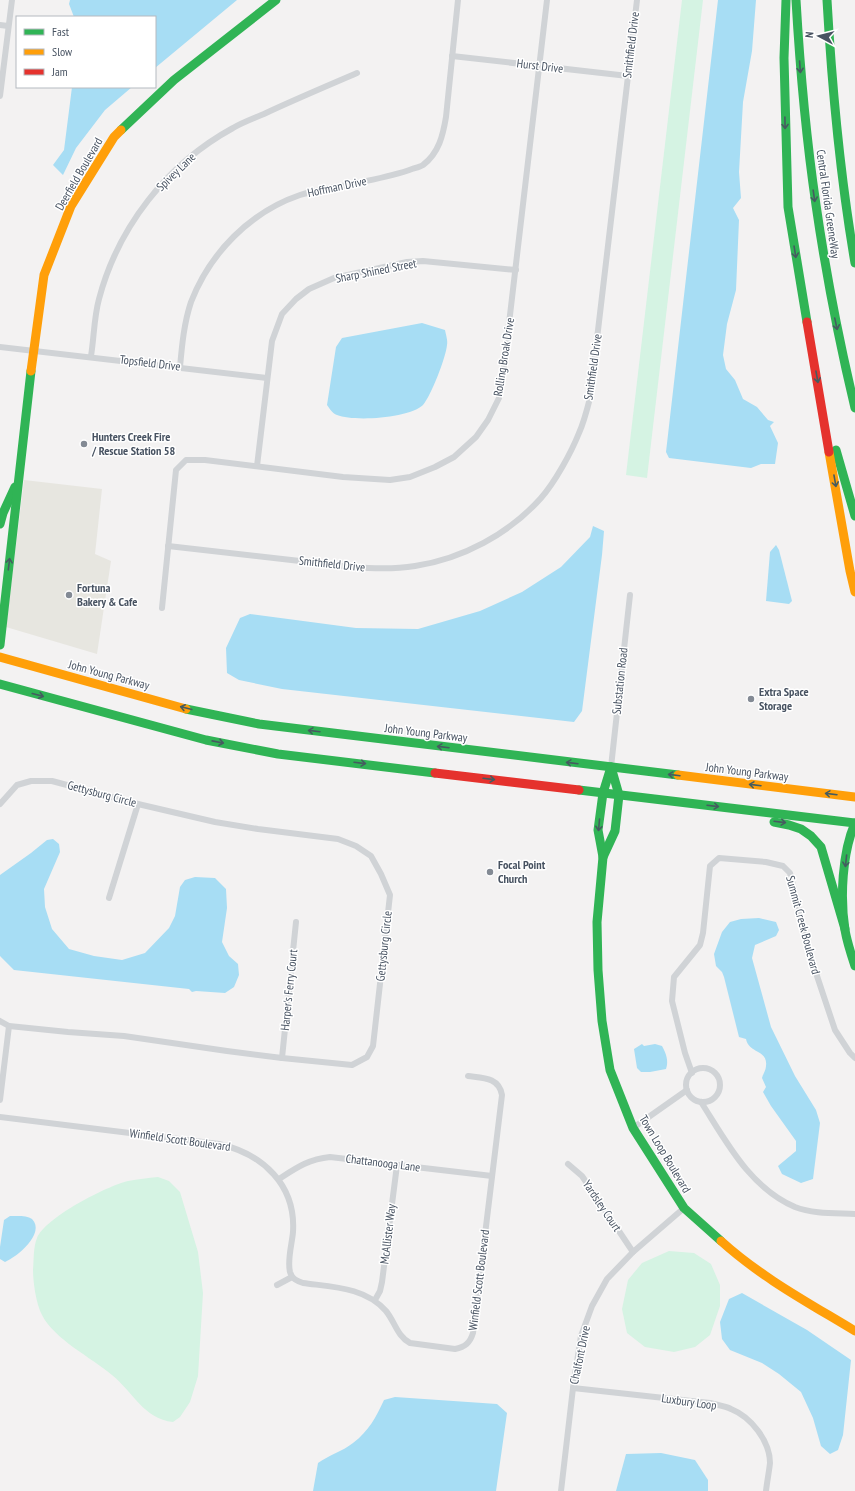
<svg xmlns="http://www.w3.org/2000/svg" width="855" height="1491" font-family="'PT Sans Narrow',sans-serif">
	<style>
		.commercial { fill: #e7e6e0 }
		.green { fill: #d5f3e3 }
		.water { fill: #a7ddf4 }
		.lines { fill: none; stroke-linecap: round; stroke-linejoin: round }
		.street { stroke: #d0d3d6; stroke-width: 6 }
		.fast { stroke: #30b455; stroke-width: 9 }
		.slow { stroke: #ff9f0a; stroke-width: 9 }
		.jam { stroke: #e5322d; stroke-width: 9 }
		.oneway { stroke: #455c60 }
		.poi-dot { fill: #838a94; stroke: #fff; stroke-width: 1.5 }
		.labels { text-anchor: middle; stroke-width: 3; stroke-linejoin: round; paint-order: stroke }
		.street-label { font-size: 12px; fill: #475261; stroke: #fff }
		.poi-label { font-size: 12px; font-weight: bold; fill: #475261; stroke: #fff; text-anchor: start }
	</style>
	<rect width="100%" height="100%" fill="#f3f2f2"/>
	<polygon class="commercial" points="24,480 102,489 95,554 111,561 97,654 6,627"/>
	<g class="green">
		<polygon points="682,0 703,0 647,478 626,475"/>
		<path d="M 158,1177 L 169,1181 L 180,1192 L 198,1252 L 203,1293 L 198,1376 L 190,1402 L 180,1417 L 173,1422 C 144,1419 133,1392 112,1375 C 92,1358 54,1339 42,1315 C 36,1304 33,1282 33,1270 C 34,1260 33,1248 37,1238 C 46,1217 107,1186 128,1181 C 138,1179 148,1178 158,1177 Z"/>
		<polygon points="669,1251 694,1253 711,1264 720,1285 720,1306 710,1335 695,1347 674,1352 645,1347 627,1333 622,1309 628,1280 642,1263"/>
	</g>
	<g class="water">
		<polygon points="70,0 237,0 155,68 155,17 74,17 69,4"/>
		<polygon points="718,0 756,0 752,51 743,102 739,172 741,198 733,208 739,220 736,290 727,324 723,355 726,369 735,380 743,399 757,407 768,420 774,422 770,426 778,443 775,464 761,464 751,468 669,458 666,452"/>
		<polygon points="72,87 132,87 105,110 76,148 63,175 53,165 64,150"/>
		<path d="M 422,323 L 445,330 C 446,335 448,341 447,345 C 446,357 431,396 423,405 C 410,418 354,422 337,415 C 332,413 330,409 327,405 L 336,347 L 342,338 Z"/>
		<polygon points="593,526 604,531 602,555 582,711 574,722 282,689 239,680 227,673 226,648 240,618 250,614 356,628 418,629 480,611 522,592 561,567 590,537"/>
		<polygon points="776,545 779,550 792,601 789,604 766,601 770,552"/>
		<polygon points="53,839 59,844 60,852 44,889 45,907 52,929 69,949 94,956 122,960 145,953 169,928 175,916 180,887 185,880 195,877 215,878 226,889 227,908 222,942 229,956 238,964 239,975 234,987 225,993 196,991 192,992 189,989 14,970 0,956 0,875 31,853 47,840"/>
		<path d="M 759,918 L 776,922 L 779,930 L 776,936 L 755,945 L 752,958 L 771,1027 L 795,1076 L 816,1110 L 820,1123 L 813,1179 L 801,1183 L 782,1174 L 778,1166 L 796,1151 L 796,1141 L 771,1106 L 763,1092 L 766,1087 L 762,1078 C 763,1074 766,1070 766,1066 C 768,1049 749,1054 746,1039 L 739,1037 L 724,977 L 722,972 L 716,966 L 714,954 L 722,932 L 730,922 L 741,919 Z"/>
		<path d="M 642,1044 L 644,1046 L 655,1044 L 662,1046 C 666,1053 669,1061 666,1069 L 650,1072 L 641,1072 L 637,1068 L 634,1049 Z"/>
		<path d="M 10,1216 C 16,1216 27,1215 32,1219 C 46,1233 17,1257 5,1262 L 0,1259 L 0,1247 L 4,1220 Z"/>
		<polygon points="742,1293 807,1330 851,1360 843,1435 838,1450 830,1454 821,1446 813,1418 801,1392 779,1374 762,1363 730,1350 722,1339 720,1322 729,1299"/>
		<path d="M 395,1397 L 497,1404 L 507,1413 L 496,1491 L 313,1491 L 318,1463 C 329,1455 343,1451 353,1443 C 369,1431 376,1417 384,1400 Z"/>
		<polygon points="661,1453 695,1460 708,1480 708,1491 616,1491 626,1454"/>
	</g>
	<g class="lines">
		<g class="street">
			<polyline points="0,25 8,26"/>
			<polyline points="452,56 628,76"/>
			<polyline points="0,96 12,0"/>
			<polyline points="0,347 267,378"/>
			<path d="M 91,356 C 94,338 94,317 99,299 C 118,227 167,164 233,128 C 243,122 255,118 266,113 C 296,99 327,86 357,73"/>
			<path d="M 180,367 C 182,345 184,323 191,302 C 210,253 250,212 300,195 C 315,190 332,188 347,185 C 369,180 391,177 412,169 C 415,168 420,167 423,165 C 439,153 443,135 446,117 L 458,0"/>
			<polyline points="257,466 272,341 282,314 296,299 309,289 334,278 407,262 423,261 516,270"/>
			<path d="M 168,546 C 212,551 256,556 300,561 C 338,565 377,572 415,566 C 462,559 509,534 541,498 C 555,482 571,453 579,433 C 584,422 587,410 590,398 L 637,0"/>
			<polyline points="162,608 176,470 186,460 205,460 343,477 390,480 410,477 435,467 454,457 476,437 488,420 499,398 504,366 547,0"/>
			<polyline points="611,767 630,595"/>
			<polyline points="0,804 17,785 31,781 52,781 138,804 215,822 258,829 338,839 356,846 371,856 381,874 390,895 373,1046 367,1057 352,1065 282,1058 227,1051 124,1036 68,1032 9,1026 0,1021"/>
			<polyline points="109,898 138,804"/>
			<polyline points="282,1058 296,922"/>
			<circle cx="703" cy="1085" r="17"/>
			<polyline points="692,1073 685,1053 672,1001 674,977 700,945 703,933 710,866 719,858 766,862 783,866 790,873 809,952 835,1030 850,1053 855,1058"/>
			<polyline points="0,1100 9,1026"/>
			<path d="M 701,1102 C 726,1141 749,1187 795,1207 C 813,1214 836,1213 855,1214"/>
			<path d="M 0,1117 L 219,1144 C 263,1154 296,1185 293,1232 C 292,1244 287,1260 290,1272 C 292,1279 297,1281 303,1283 C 332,1287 365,1287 386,1311 C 395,1322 397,1336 410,1343 L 455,1349 C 465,1347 470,1343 473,1333 L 502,1095 C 499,1077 482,1078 468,1076"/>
			<polyline points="633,1128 687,1090"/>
			<polyline points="568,1164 582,1176 633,1252"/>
			<path d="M 279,1179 C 296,1168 309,1159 330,1157 L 492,1176"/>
			<polyline points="277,1285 292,1277"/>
			<polyline points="375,1300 380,1291 382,1282 397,1165"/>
			<path d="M 573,1388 L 710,1403 C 717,1405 725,1406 731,1409 C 751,1417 770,1441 770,1463 C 769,1472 767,1482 766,1491"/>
			<polyline points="561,1491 573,1388 581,1336 592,1306 607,1279 633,1252 684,1208"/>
		</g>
		<g class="fast">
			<polyline points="786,0 784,58 788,207 807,322"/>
			<path d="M 796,0 C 800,69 806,137 816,205 C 826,274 839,341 855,408"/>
			<path d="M 827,0 C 832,88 840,176 855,263"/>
			<polyline points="121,130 174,80 276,0"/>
			<polyline points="836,450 855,516"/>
			<polyline points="0,524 3,513 15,487"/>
			<polyline points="0,645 31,371"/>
			<polyline points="0,684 206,740 278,754 435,773"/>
			<polyline points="186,709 259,724 678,775"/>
			<polyline points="611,767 603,793 598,830 603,857 597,922 598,970 602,1021 610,1070 633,1128 684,1208 721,1241"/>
			<polyline points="579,790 855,823"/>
			<polyline points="774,822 789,825 801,829 811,836 821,847 845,929"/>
			<path d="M 855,823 C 842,853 840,898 845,930 C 847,942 851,954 855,966"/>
			<polyline points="603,857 615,831 619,795 611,767"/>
		</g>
		<g class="slow">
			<polyline points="31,371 44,275 71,206 114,137 121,130"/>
			<polyline points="829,452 850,571 855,592"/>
			<polyline points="0,657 186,709"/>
			<polyline points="678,775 855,797"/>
			<path d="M 721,1241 C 762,1278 809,1303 855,1331"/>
		</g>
		<g class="jam">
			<polyline points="807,322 829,452"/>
			<polyline points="435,773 579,790"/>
		</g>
	</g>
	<defs><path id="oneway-shaft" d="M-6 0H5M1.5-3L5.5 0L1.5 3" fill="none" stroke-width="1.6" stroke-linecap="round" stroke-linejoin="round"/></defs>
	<g class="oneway">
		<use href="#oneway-shaft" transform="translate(800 67) rotate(86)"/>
		<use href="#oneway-shaft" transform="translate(785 123) rotate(89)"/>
		<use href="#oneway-shaft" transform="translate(814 196) rotate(82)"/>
		<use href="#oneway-shaft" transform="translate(795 252) rotate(81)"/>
		<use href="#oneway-shaft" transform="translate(836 324) rotate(78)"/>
		<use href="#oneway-shaft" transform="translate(817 377) rotate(80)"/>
		<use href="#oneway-shaft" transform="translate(835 481) rotate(80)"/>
		<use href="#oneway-shaft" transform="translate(9 564) rotate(-83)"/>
		<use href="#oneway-shaft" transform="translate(38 695) rotate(15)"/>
		<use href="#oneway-shaft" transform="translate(186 708) rotate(-166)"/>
		<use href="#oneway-shaft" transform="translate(314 731) rotate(-173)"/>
		<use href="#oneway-shaft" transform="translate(218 742) rotate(11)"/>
		<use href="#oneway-shaft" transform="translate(443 747) rotate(-173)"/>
		<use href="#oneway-shaft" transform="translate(360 763) rotate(7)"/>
		<use href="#oneway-shaft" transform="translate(572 763) rotate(-173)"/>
		<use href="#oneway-shaft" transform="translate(674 775) rotate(-173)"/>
		<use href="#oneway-shaft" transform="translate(489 779) rotate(7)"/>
		<use href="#oneway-shaft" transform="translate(755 785) rotate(-173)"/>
		<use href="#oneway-shaft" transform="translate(831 794) rotate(-173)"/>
		<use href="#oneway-shaft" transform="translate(713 806) rotate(7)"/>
		<use href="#oneway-shaft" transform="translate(780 822) rotate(7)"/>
		<use href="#oneway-shaft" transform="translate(599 825) rotate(95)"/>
		<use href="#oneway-shaft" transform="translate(846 861) rotate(96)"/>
	</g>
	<g class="poi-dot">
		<circle cx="84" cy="444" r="4"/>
		<circle cx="69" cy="595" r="4"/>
		<circle cx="751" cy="699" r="4"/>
		<circle cx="490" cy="872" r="4"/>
	</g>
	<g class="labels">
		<g class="street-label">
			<text transform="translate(631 45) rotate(-83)" y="4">Smithfield Drive</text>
			<text transform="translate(540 66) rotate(7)" y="4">Hurst Drive</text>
			<text transform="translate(176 172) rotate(-44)" y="4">Spivey Lane</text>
			<text transform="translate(79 174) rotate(-60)" y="4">Deerfield Boulevard</text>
			<text transform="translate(337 187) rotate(-12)" y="4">Hoffman Drive</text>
			<text transform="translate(828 204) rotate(82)" y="4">Central Florida GreeneWay</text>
			<text transform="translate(376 271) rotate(-11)" y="4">Sharp Shined Street</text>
			<text transform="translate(504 357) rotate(-81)" y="4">Rolling Broak Drive</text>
			<text transform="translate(150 363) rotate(7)" y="4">Topsfield Drive</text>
			<text transform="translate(593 367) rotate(-82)" y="4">Smithfield Drive</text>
			<text transform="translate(332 564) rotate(6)" y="4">Smithfield Drive</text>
			<text transform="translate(109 675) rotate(15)" y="4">John Young Parkway</text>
			<text transform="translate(620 681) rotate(-84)" y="4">Substation Road</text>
			<text transform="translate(426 733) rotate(7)" y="4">John Young Parkway</text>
			<text transform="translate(747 772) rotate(7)" y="4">John Young Parkway</text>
			<text transform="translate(102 794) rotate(15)" y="4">Gettysburg Circle</text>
			<text transform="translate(803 925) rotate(75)" y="4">Summit Creek Boulevard</text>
			<text transform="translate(384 946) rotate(-84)" y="4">Gettysburg Circle</text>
			<text transform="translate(289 990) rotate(-84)" y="4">Harper's Ferry Court</text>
			<text transform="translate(180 1140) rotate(8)" y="4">Winfield Scott Boulevard</text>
			<text transform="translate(665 1154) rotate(59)" y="4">Town Loop Boulevard</text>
			<text transform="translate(383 1163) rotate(7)" y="4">Chattanooga Lane</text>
			<text transform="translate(602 1206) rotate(56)" y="4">Yardsley Court</text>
			<text transform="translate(388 1234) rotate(-83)" y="4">McAllister Way</text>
			<text transform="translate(479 1280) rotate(-83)" y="4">Winfield Scott Boulevard</text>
			<text transform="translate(580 1355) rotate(-78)" y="4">Chalfont Drive</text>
			<text transform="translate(689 1402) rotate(8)" y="4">Luxbury Loop</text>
		</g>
		<g class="poi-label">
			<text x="92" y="441">Hunters Creek Fire<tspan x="92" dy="14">/ Rescue Station 58</tspan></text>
			<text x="77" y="592">Fortuna<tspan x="77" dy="14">Bakery &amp; Cafe</tspan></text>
			<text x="759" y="696">Extra Space<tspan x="759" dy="14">Storage</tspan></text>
			<text x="498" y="869">Focal Point<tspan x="498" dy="14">Church</tspan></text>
		</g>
	</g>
	<rect x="16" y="16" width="140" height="72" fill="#ffffff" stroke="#b5bac0"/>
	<rect x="24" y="29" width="20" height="6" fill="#30b455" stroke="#b5bac0"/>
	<text x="52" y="36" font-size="12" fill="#475261">Fast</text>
	<rect x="24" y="49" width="20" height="6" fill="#ff9f0a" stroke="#b5bac0"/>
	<text x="52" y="56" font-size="12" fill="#475261">Slow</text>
	<rect x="24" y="69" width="20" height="6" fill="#e5322d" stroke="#b5bac0"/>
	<text x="52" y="76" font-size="12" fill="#475261">Jam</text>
	<g transform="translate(819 36) rotate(277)" stroke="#ffffff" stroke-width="3" paint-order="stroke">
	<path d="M0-3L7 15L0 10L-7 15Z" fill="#475261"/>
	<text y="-6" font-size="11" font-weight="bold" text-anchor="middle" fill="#475261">N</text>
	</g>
</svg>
